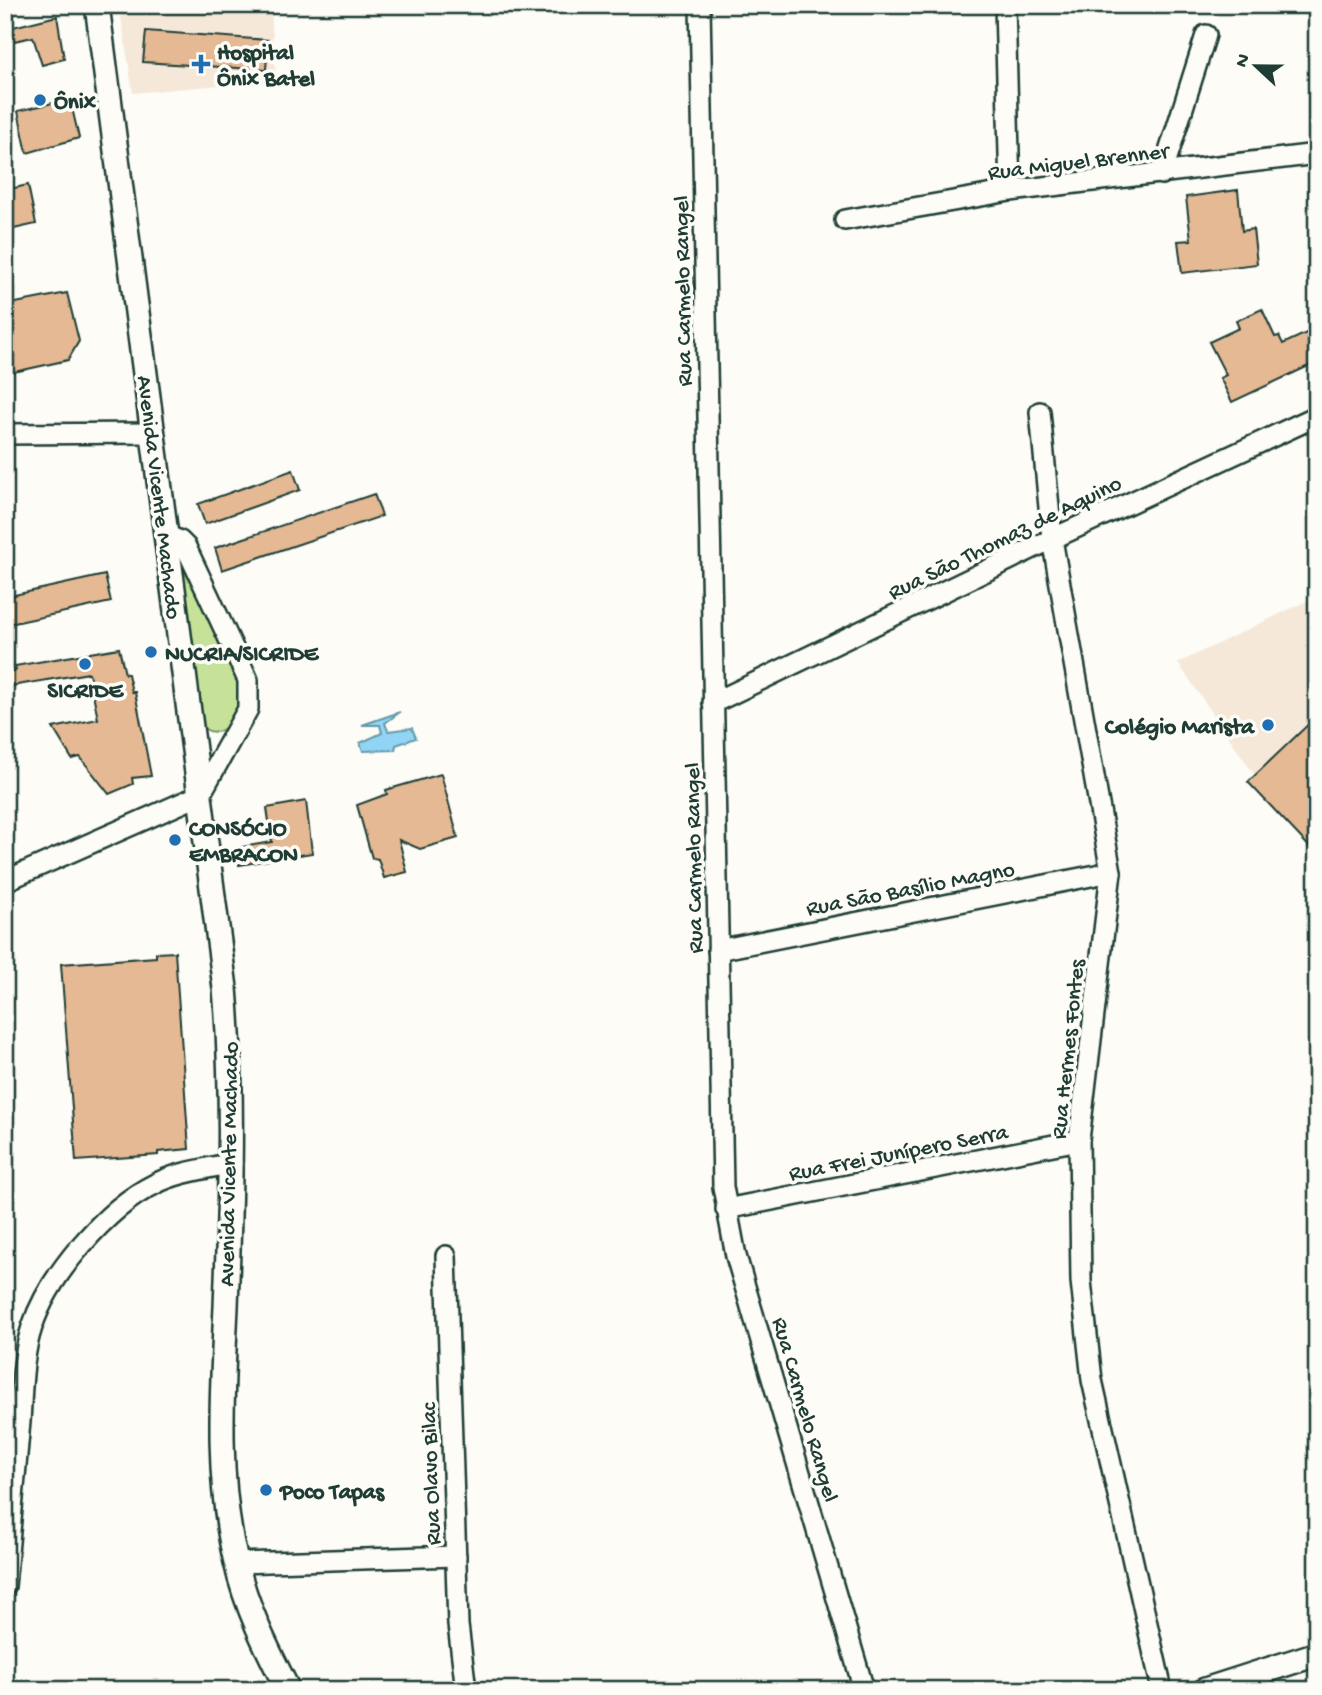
<svg xmlns="http://www.w3.org/2000/svg" width="1322" height="1695" font-family="'Gochi Hand',sans-serif">
	<style>
		.built { fill: #f6e8d9 }
		.green { fill: #c6e299; stroke: #729066; stroke-width: 2 }
		.water { fill: #92d4f3; stroke: #6498a7; stroke-width: 2 }
		.building { fill: #e4b994; stroke: #1f3d34; stroke-width: 2 }
		.lines { fill: none; stroke-linecap: round; stroke-linejoin: round }
		.minor-casing { stroke: #1f3d34; stroke-width: 24 }
		.tertiary-casing { stroke: #1f3d34; stroke-width: 28 }
		.minor { stroke: #fdfcf7; stroke-width: 19 }
		.tertiary { stroke: #fdfcf7; stroke-width: 23 }
		.poi-dot { fill: #1f6fb2; stroke: #fdfcf7; stroke-width: 2.5 }
		.labels { text-anchor: middle; stroke-width: 7; stroke-linejoin: round; paint-order: stroke }
		.poi-label { font-size: 23px; font-weight: bold; fill: #1f3d34; stroke: #fdfcf7; text-anchor: start }
		.street-label { font-size: 23px; fill: #1f3d34; stroke: #fdfcf7 }
	</style>
	<rect width="100%" height="100%" fill="#fdfcf7"/>
	<filter id="ink" filterUnits="userSpaceOnUse"><feTurbulence type="fractalNoise" baseFrequency=".0143" numOctaves="2"/><feDisplacementMap in="SourceGraphic" scale="14" xChannelSelector="R" yChannelSelector="G"/><feConvolveMatrix kernelMatrix="1 2 1 2 8 2 1 2 1" color-interpolation-filters="sRGB"/></filter>
	<g filter="url(#ink)">
		<g class="built">
			<polygon points="122,5 271,11 276,80 133,93 120,10"/>
			<polygon points="1317,596 1317,856 1262,786 1178,663"/>
		</g>
		<path class="green" d="M 185,568 L 189,569 L 242,678 C 242,684 244,690 244,696 C 243,716 217,747 199,723 L 180,570 Z"/>
		<polygon class="water" points="400,712 385,723 388,731 412,728 416,738 396,745 395,750 363,751 360,743 382,733 380,725 362,725"/>
		<g class="building">
			<polygon points="57,16 64,59 42,65 33,37 5,43 5,29"/>
			<polygon points="146,31 268,40 266,70 143,62"/>
			<polygon points="70,99 79,138 27,153 18,111"/>
			<polygon points="28,185 36,224 5,231 5,190"/>
			<polygon points="1238,190 1242,231 1253,229 1257,264 1182,273 1178,241 1191,240 1186,197"/>
			<polygon points="67,293 79,341 68,360 5,374 5,305"/>
			<polygon points="1262,309 1275,337 1279,336 1283,344 1317,328 1317,362 1232,402 1220,378 1226,375 1209,342 1239,328 1236,321"/>
			<polygon points="293,470 300,490 205,524 198,504"/>
			<polygon points="374,494 382,516 222,570 215,548"/>
			<polygon points="105,575 111,602 5,625 5,597"/>
			<polygon points="119,648 125,674 128,674 132,692 135,692 151,776 132,778 133,784 109,794 80,757 72,759 53,728 98,719 89,673 5,687 5,673 16,670 15,666"/>
			<polygon points="1317,716 1317,855 1248,782"/>
			<polygon points="441,774 458,838 420,849 399,840 407,872 384,878 378,859 372,858 357,805 387,794 386,790"/>
			<polygon points="306,801 312,853 239,865 236,848 272,842 267,808"/>
			<polygon points="175,952 189,1149 158,1152 158,1155 76,1161 61,964 156,957 156,953"/>
		</g>
		<g class="lines">
			<g class="minor-casing">
				<g id="minor">
					<polyline points="700,5 723,1187 736,1256 864,1690"/>
					<polyline points="1005,5 1010,191"/>
					<polyline points="1162,174 1206,35"/>
					<polyline points="845,220 1010,191 1317,154"/>
					<polyline points="1040,412 1052,539 1111,872 1079,1140 1081,1281 1092,1380 1162,1690"/>
					<polyline points="5,434 153,433"/>
					<polyline points="713,703 1052,539 1317,416"/>
					<polyline points="5,881 200,795 248,709 248,680 186,547 180,541 166,535"/>
					<polyline points="718,950 1111,872"/>
					<polyline points="726,1209 1079,1140"/>
					<polyline points="446,1256 458,1625 466,1690"/>
					<polyline points="236,1563 456,1556"/>
					<path d="M 5,1586 C 10,1531 15,1476 20,1422 C 22,1390 22,1357 32,1327 C 49,1275 106,1208 155,1184 C 178,1172 206,1169 232,1163"/>
				</g>
			</g>
			<g class="tertiary-casing">
				<g id="tertiary">
					<path d="M 97,5 L 225,988 C 234,1095 230,1200 226,1307 C 222,1391 216,1480 236,1562 C 246,1607 267,1649 288,1690"/>
					<polyline points="1205,1690 1317,1654"/>
				</g>
			</g>
			<use href="#minor" class="minor"/>
			<use href="#tertiary" class="tertiary"/>
		</g>
	</g>
	<g class="poi-dot">
		<path d="M197.5 53.5h7v7h7v7h-7v7h-7v-7h-7v-7h7z"/>
		<circle cx="40" cy="100" r="7"/>
		<circle cx="151" cy="652" r="7"/>
		<circle cx="85" cy="664" r="7"/>
		<circle cx="1268" cy="725" r="7"/>
		<circle cx="175" cy="840" r="7"/>
		<circle cx="266" cy="1490" r="7"/>
	</g>
	<g class="labels">
		<g class="poi-label">
			<text x="217" y="59">Hospital<tspan x="217" dy="26">Ônix Batel</tspan></text>
			<text x="54" y="108">Ônix</text>
			<text x="165" y="660">NUCRIA/SICRIDE</text>
			<text x="85" y="697" text-anchor="middle">SICRIDE</text>
			<text x="1254" y="733" text-anchor="end">Colégio Marista</text>
			<text x="189" y="835">CONSÓCIO<tspan x="189" dy="26">EMBRACON</tspan></text>
			<text x="280" y="1498">Poco Tapas</text>
		</g>
		<g class="street-label">
			<text transform="translate(1078 160) rotate(-7)" y="8">Rua Miguel Brenner</text>
			<text transform="translate(681 291) rotate(-91)" y="8">Rua Carmelo Rangel</text>
			<text transform="translate(161 497) rotate(83)" y="8">Avenida Vicente Machado</text>
			<text transform="translate(1004 536) rotate(-26)" y="8">Rua São Thomaz de Aquino</text>
			<text transform="translate(692 858) rotate(-91)" y="8">Rua Carmelo Rangel</text>
			<text transform="translate(910 887) rotate(-11)" y="8">Rua São Basílio Magno</text>
			<text transform="translate(1066 1049) rotate(-84)" y="8">Rua Hermes Fontes</text>
			<text transform="translate(898 1151) rotate(-11)" y="8">Rua Frei Junípero Serra</text>
			<text transform="translate(227 1164) rotate(-89)" y="8">Avenida Vicente Machado</text>
			<text transform="translate(807 1409) rotate(74)" y="8">Rua Carmelo Rangel</text>
			<text transform="translate(429 1474) rotate(-92)" y="8">Rua Olavo Bilac</text>
		</g>
	</g>
	<rect width="1322" height="1695" fill="none" stroke="#fdfcf7" stroke-width="28"/>
	<rect x="14" y="14" width="1294" height="1667" fill="none" stroke="#1f3d34" stroke-width="2.5" filter="url(#ink)"/>
	<g transform="translate(1256 66) rotate(292)" stroke="#fdfcf7" stroke-width="5" paint-order="stroke">
	<path d="M0-5L12 26L0 18L-12 26Z" fill="#1f3d34"/>
	<text y="-10" font-size="19" font-weight="bold" text-anchor="middle" fill="#1f3d34">N</text>
	</g>
</svg>
